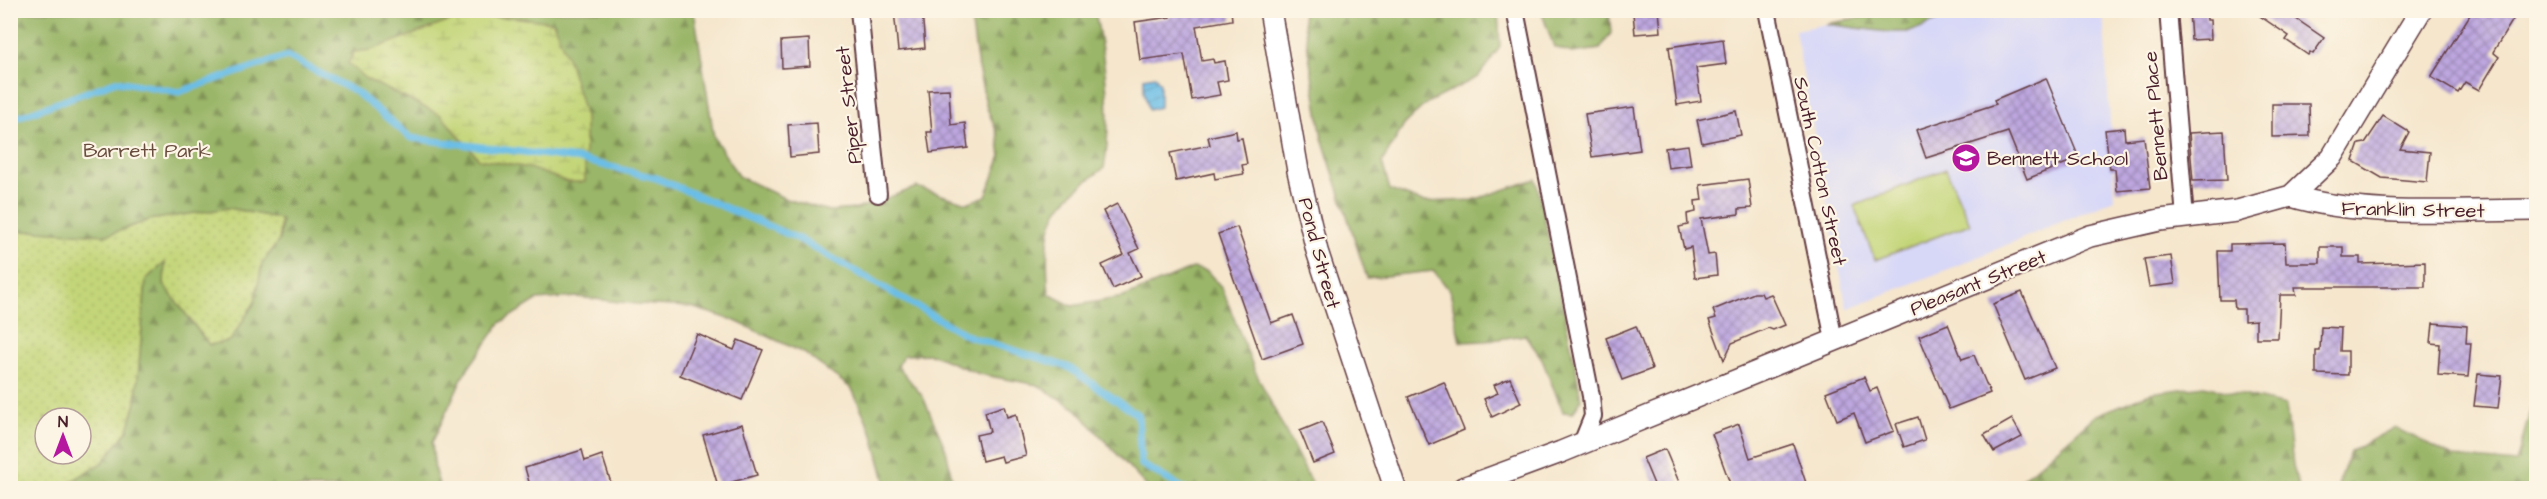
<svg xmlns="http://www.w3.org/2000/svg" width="2547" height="499" font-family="'Architects Daughter',sans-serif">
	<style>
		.built { fill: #d7d7f8 }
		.grass { fill: url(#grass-dots); stroke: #867a52; stroke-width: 1.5; fill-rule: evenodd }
		.forest { fill: url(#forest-firs); stroke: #726a4a; stroke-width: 1.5 }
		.wetland { fill: url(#wetland-marsh); stroke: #867a52; stroke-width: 1.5 }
		.garden { fill: #c3d578; stroke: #867a52; stroke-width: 1.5 }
		.water { fill: url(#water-waves); stroke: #5a6e89; stroke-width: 1.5 }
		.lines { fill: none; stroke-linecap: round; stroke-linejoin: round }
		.stream { stroke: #6bbee7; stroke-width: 7 }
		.building { fill: url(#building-cross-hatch) }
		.minor-casing { stroke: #643d43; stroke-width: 20 }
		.tertiary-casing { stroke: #643d43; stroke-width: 24 }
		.minor { stroke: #fff; stroke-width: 16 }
		.tertiary { stroke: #fff; stroke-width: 21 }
		.labels { text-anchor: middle; stroke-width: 4.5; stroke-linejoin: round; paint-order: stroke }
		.street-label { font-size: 20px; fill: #4a1f2b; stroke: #fcf5e5 }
		.park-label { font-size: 20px; fill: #684c3e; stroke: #fcf5e5 }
		.poi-label { font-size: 20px; fill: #4a1f2b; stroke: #fcf5e5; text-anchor: start }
	</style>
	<defs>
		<pattern id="grass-dots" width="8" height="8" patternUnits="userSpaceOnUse" patternTransform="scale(1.5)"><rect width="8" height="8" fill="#c3d578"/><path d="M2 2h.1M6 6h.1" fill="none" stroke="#a9b668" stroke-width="1.8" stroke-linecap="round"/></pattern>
		<pattern id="forest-firs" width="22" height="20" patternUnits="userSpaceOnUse" patternTransform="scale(1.5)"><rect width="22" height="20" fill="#9ab668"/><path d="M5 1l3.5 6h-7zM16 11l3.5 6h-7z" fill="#809356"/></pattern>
		<pattern id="wetland-marsh" width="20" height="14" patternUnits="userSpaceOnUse" patternTransform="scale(1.5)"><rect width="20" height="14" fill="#c3d578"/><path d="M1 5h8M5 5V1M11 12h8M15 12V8" fill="none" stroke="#a9b668"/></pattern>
		<pattern id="water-waves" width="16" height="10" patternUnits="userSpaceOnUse" patternTransform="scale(1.5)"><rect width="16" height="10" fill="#6bbee7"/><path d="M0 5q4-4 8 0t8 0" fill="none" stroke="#5a9abb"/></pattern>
		<pattern id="building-cross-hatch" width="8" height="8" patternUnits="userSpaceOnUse" patternTransform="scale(1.5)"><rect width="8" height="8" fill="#bda7df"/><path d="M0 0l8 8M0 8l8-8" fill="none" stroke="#9c87b5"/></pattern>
	</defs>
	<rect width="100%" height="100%" fill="#fcf5e5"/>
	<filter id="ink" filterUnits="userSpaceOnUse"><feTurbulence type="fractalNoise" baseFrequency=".0167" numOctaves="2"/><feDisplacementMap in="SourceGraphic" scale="12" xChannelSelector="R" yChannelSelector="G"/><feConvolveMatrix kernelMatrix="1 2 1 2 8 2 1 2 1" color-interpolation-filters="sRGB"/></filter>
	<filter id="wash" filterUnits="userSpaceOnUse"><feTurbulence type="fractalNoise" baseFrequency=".008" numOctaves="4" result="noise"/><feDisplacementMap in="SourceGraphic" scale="24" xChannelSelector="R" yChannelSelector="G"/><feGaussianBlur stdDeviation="1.35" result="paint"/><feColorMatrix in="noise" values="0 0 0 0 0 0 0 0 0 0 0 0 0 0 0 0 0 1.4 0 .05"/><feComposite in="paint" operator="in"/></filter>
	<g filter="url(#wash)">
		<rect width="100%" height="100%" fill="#f5e6cc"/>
		<polygon class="built" points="1895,11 2103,11 2115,199 1964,263 1847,309 1795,30"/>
		<path class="grass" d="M 10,11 L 288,11 L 270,488 L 11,488 ZM 45,418 L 81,418 L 81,454 L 45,454 Z"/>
		<g class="forest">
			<path d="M 11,11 L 691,11 L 695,17 L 714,137 L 738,176 L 786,199 L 829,211 L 857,209 L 917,187 L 967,203 L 986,196 L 1001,156 L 998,135 L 987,108 L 978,68 L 970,11 L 1095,11 C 1105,61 1113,117 1104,168 C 1086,182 1065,195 1055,216 C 1045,235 1047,273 1049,294 L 1072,306 L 1124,297 L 1193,268 L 1207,271 L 1222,288 L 1255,371 L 1314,488 L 1148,488 L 1076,409 L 1038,385 L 979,374 L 931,354 L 904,355 L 898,366 L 923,397 L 946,450 L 954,488 L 887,488 L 873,435 L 852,389 L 804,353 L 733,320 L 691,307 L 637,304 L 577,297 L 537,300 L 500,323 L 463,376 L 432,443 L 435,471 L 440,488 L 61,488 L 103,462 L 128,430 L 136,402 L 146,279 L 165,263 L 164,285 L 209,345 L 230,341 L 255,302 L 262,264 L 280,239 L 281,219 L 229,208 L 149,220 L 108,235 L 37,231 L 11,232 Z"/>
			<polygon points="1302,11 1498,11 1500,47 1478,77 1427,103 1406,122 1382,162 1390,190 1423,202 1473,200 1536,179 1576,369 1581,399 1573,413 1563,412 1541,357 1525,335 1486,341 1460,342 1450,291 1434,271 1367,278 1322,138"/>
			<polygon points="1541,11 1609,11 1611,33 1600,49 1572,53 1554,47"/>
			<polygon points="1895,11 1940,11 1936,21 1910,32 1888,32 1826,24"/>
			<polygon points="2204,386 2286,405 2293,465 2299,488 2012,488 2095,416 2150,393"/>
			<polygon points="2536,390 2536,488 2337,488 2350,452 2395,427 2453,457 2516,463"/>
		</g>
		<polygon class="wetland" points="511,17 553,22 569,62 585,117 585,182 568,182 529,168 479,159 441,115 366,79 348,63 354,52 371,50 458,18"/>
		<polygon class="garden" points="1946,169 1970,224 1875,260 1854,206"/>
		<polygon class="water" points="1155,76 1160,83 1160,107 1149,110 1144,92 1144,78"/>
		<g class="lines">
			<polyline class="stream" points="10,120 117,81 179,92 287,56 356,92 411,138 578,159 656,178 799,239 968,336 1068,367 1138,415 1141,464 1183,488"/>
		</g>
		<g id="blocks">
			<g class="building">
				<polygon points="894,10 922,10 925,48 898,51"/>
				<polygon points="1169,10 1231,10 1232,20 1196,26 1202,61 1213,59 1214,63 1225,61 1228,80 1217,82 1220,95 1192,100 1184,54 1140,60 1135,22 1170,17"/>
				<polygon points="1659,10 1661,32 1635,34 1633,13"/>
				<polygon points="2189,10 2206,10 2207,20 2210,20 2211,39 2191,40"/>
				<polygon points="2251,10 2283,10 2324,38 2313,54 2310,52 2308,55 2286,40 2289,36"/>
				<polygon points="2473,10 2519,10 2493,52 2499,57 2479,90 2465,82 2458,93 2431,77"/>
				<polygon points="809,39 810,66 782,68 781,41"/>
				<polygon points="1723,39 1726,64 1696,68 1701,101 1677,105 1669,47"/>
				<polygon points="2046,78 2079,158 2027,179 2008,132 1926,158 1916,130 1996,104 1994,100"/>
				<polygon points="949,89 951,125 965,123 968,148 930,153 927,132 932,132 928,90"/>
				<polygon points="2272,104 2309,104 2310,136 2272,137"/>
				<polygon points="1634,107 1640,150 1592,157 1585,114"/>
				<polygon points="1736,111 1741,135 1702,143 1697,120"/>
				<polygon points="2383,116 2409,132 2400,149 2430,152 2427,182 2382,178 2353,161 2359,144 2365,143"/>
				<polygon points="817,123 819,154 790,157 788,125"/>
				<polygon points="2124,128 2125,140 2144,138 2150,188 2117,191 2115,169 2110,169 2105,130"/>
				<polygon points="1236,131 1237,139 1242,138 1247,164 1242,165 1244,174 1215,179 1214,173 1176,181 1170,153 1210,145 1208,137"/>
				<polygon points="2224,131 2227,180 2193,181 2189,133"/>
				<polygon points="1688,145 1691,165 1668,168 1665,148"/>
				<polygon points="1748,179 1752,208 1739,209 1739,214 1701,219 1708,255 1715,254 1717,275 1695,278 1691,247 1684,249 1679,227 1688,225 1687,214 1696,212 1695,201 1702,200 1700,185"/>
				<polygon points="1117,204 1139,249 1130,253 1141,276 1113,289 1102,265 1124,255 1103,211"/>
				<polygon points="1237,227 1271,323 1293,315 1303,344 1262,359 1218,234"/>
				<polygon points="2285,243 2286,263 2320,263 2320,247 2343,247 2343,257 2360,257 2360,264 2425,262 2425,287 2295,287 2296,295 2280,295 2278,338 2256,338 2256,320 2244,321 2244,309 2235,309 2234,300 2220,300 2218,251 2230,251 2230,244"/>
				<polygon points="2171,256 2175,284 2149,287 2144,259"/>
				<polygon points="2022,292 2055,368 2025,380 1993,304"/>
				<polygon points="1754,293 1761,293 1763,297 1771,294 1785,325 1773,330 1768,328 1732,343 1724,360 1709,320 1716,318 1713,310"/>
				<polygon points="2433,323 2467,326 2466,343 2471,343 2468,377 2438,375 2440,344 2431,343"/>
				<polygon points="1948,324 1962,359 1974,355 1990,393 1949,409 1919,336"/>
				<polygon points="1636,326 1652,369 1622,380 1606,338"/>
				<polygon points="2321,327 2341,328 2340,351 2348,351 2348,375 2316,374 2316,351 2320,351"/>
				<polygon points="697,334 734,350 738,340 763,350 742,400 680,375"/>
				<polygon points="2478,374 2502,376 2498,408 2474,406"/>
				<polygon points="1864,377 1870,391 1877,388 1894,431 1865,442 1854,413 1837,420 1826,392"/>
				<polygon points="1510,378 1521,403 1492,417 1484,399 1498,393 1494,385"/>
				<polygon points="1444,382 1464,430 1429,445 1408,397"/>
				<polygon points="1004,406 1007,417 1016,414 1026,456 1003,462 1001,456 982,461 976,435 990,432 985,412"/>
				<polygon points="1918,417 1925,440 1904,447 1896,424"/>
				<polygon points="2012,419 2022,437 1994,452 1984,435"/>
				<polygon points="1322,422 1335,454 1313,463 1300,431"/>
				<polygon points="742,424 757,475 718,486 703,435"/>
				<polygon points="1739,424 1750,458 1793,444 1808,489 1732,489 1712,434"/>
				<polygon points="1665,449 1682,489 1656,489 1643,458"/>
				<polygon points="582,450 585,461 602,455 613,489 531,489 525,468"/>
			</g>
		</g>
	</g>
	<g filter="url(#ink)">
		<use href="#blocks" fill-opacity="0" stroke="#643d43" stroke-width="1.5"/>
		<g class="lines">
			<g class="minor-casing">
				<g id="minor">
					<polyline points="859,10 878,194"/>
					<polyline points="1515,10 1591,396 1593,416 1582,443"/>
					<polyline points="1767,10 1834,340"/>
					<polyline points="2168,10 2185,218"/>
				</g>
			</g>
			<g class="tertiary-casing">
				<g id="tertiary">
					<polyline points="1270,10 1298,171 1317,251 1395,488"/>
					<path d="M 2291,196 C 2364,218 2460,210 2536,210"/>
					<polyline points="1463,488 1561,452 2090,236 2160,220 2237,211 2291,196 2332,157 2421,10"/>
				</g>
			</g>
			<use href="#minor" class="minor"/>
			<use href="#tertiary" class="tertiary"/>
		</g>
	</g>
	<defs>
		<g id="school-disc" transform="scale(1.5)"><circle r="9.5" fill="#b5179e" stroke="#fcf5e5"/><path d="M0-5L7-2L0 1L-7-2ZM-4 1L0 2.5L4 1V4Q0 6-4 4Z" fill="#fff"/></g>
	</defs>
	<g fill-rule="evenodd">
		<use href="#school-disc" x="1966" y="158"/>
	</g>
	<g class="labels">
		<g class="street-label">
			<text transform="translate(848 105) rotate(-96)" y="7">Piper Street</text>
			<text transform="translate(2155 116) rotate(-95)" y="7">Bennett Place</text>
			<text transform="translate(1821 171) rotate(78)" y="7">South Cotton Street</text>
			<text transform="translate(2413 209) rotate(1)" y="7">Franklin Street</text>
			<text transform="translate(1320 253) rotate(75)" y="7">Pond Street</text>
			<text transform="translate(1978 282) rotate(-22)" y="7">Pleasant Street</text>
		</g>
		<g class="park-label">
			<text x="147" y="157">Barrett Park</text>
		</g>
		<g class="poi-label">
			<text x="1987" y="165">Bennett School</text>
		</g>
	</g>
	<rect width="2547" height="499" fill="none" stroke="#fcf5e5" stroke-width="36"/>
	<g transform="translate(63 436)"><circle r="28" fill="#fcf5e5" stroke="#b59f9b" stroke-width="1.5"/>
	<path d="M0-4.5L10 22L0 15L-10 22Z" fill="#b5179e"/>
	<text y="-9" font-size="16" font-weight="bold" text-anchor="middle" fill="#4a1f2b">N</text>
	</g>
</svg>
